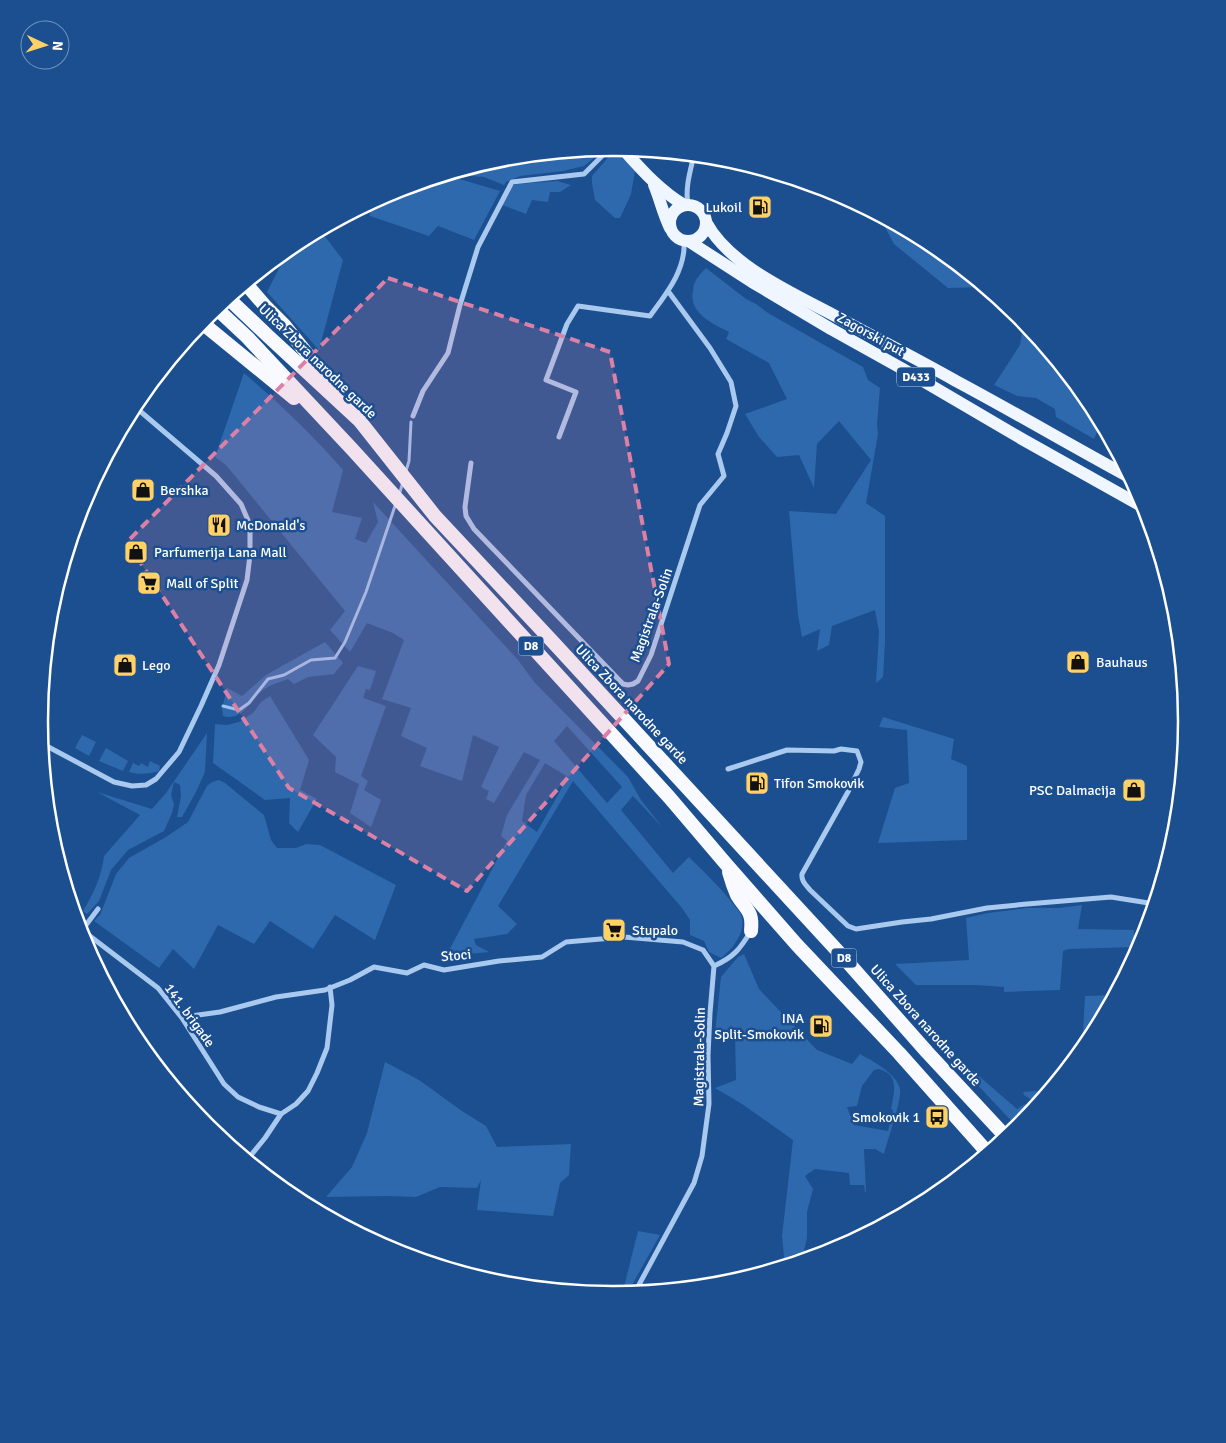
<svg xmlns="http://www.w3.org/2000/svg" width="1226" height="1443" font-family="Signika,sans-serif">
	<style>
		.green { fill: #2e69ad; fill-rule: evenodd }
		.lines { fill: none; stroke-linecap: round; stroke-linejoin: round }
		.stream { stroke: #9cc4f0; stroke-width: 3 }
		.minor { stroke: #a9c9ee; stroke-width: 5 }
		.primary { stroke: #f0f6ff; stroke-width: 12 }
		.trunk { stroke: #f8faff; stroke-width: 14 }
		.marked { fill: #dd80a5; fill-opacity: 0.2; stroke: #dd80a5; stroke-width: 4; stroke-dasharray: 10 6; stroke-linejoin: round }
		.labels { text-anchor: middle; stroke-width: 5; stroke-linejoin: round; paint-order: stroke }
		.shield { fill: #1b4f8f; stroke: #bbcadd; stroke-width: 1 }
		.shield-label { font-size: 12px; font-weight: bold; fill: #fff }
		.poi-label { font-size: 14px; fill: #fff; stroke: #1b4f8f; text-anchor: start }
		.street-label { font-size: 14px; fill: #fff; stroke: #1b4f8f }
		.rim { fill: none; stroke: #fff; stroke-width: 2.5 }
	</style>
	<rect width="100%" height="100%" fill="#1b4f8f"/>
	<g class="green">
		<polygon points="603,148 595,157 584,166 563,171 520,176 506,182 504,185 484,177 472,176 463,170 477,166 488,169 491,161 501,158"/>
		<polygon points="645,150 687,155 685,163"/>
		<polygon points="613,152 628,162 635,171 631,194 620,218 615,218 595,200 592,183 592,176"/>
		<polygon points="446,175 500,191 474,240 438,226 429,236 370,216 371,203 394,191"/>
		<polygon points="557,181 571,185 560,192 550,192 548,202 532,200 526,214 502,205 512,186 517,184"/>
		<polygon points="879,216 932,244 985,287 948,288 894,244"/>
		<polygon points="320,230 343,260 319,350 267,292 290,247"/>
		<path d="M 706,268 L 746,299 L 756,304 L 768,313 L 863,367 L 868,380 L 880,388 L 877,424 L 878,434 L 866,503 L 885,516 L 885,642 L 883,677 L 876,683 L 879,632 L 875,610 L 832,626 L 829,645 L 817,651 L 820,629 L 802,637 L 798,615 L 789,511 L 836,514 L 871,460 L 839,421 L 817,444 L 814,488 L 799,455 L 777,457 L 759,437 L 745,414 L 787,399 L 769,363 L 726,339 L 729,332 C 713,324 688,313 693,291 C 693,287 694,283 696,280 C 699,275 703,271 706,268 Z"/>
		<polygon points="1024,322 1091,403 1101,422 1094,439 1056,417 1055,409 1036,398 1017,396 994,385 1020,345"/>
		<path d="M 244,373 C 280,404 312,434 343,470 L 332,512 L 362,518 L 355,539 L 366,543 L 378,522 L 373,502 L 518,660 L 535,683 L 628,777 L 641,800 L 663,828 L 633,796 L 621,810 L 673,873 L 689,857 C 705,873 721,888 734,905 C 736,908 740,912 741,915 C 747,931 733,949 721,958 L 709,952 L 704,941 L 690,935 L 690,920 L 682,908 L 573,781 L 498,906 L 517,924 L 507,934 L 474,939 L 476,945 L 489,952 L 446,956 L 507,841 L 501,836 L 507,815 L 540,760 L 524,752 L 494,803 L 486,799 L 489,791 L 481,787 L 499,747 L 473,735 L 462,781 L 420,766 L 427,748 L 401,736 L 411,708 L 382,699 L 404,640 L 393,633 L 367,623 L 350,652 L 330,630 L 345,611 L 226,465 L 215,457 ZM 567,726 L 622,787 L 607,803 L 554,741 ZM 545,763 L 568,777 L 537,832 L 522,821 L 526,795 Z"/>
		<path d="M 325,642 L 343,663 L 334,674 L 308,677 L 294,684 L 288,679 C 280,682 270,685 263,690 C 250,700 243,722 223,716 L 222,709 L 227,688 L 242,696 L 266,675 Z"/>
		<polygon points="358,666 376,671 370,690 366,689 363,698 386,706 361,776 368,781 364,790 381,800 371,827 350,813 359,784 335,772 336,757 313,735"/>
		<polygon points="270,696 309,760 300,790 317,799 298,832 289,823 290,798 265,800 213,763 215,724 227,725 239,722 253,713 261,702"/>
		<polygon points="883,717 954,739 951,759 967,766 967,840 878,843 895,788 909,783 907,730 879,727"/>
		<path d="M 207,733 L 205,772 L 196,792 L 182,817 L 177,817 L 181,796 L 180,785 L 174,782 L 171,795 L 174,804 L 172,813 L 164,831 L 128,850 L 111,870 L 99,901 L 87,914 L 83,911 C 93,895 102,875 104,856 L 140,815 L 97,792 L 152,809 L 166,793 Z"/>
		<polygon points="82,735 96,742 89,756 75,748"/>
		<polygon points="106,748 128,761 123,771 99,761"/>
		<path d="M 150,761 L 160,766 L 159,771 C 148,774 140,775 129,772 L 133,763 L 139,766 L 141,763 L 148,767 Z"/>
		<polygon points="219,780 225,783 264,815 271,840 277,848 296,848 306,844 320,845 396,885 375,940 335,915 313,949 270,921 254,944 218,925 194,969 173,949 159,968 94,921 100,915 116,874 129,858 166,837 188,822 207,786 212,782"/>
		<polygon points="1082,905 1078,929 1134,930 1134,947 1069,949 1063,951 1060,990 1004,992 1004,987 976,985 916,985 895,964 969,960 966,918 988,913 1027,908 1059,908"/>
		<path d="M 744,954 L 759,989 L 817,1050 L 852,1064 L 860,1054 C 873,1061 897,1074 900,1089 C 902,1099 887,1142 884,1154 L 875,1149 L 864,1149 L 866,1192 L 865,1192 L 864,1185 L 850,1185 L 849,1173 L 815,1169 L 805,1176 L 813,1189 L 807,1212 L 807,1238 L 801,1262 L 785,1267 L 782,1236 L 793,1140 L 742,1104 L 715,1088 L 736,1080 L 735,1034 L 715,1033 L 721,977 L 738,957 ZM 879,1069 C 900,1075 894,1092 891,1109 L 893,1110 L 888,1131 L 854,1125 L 847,1107 L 857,1106 L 862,1086 L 874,1070 Z"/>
		<polygon points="1115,995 1090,1041 1084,1049 1085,1034 1083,1033 1085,996"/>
		<polygon points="942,1044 1017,1109 1025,1104 1035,1108 1019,1128 1018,1128 941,1046"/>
		<polygon points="385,1062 419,1080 462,1111 486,1126 497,1147 571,1144 569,1175 560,1183 553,1216 477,1210 481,1180 477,1188 440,1187 416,1197 387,1196 326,1197 352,1167 367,1133"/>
		<polygon points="1049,1082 1056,1082 1038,1104 1024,1095 1023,1092 1047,1090"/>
		<polygon points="638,1231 660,1235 627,1294 622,1295"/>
	</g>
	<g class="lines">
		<g class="stream">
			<polyline points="406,471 409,461 411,422"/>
			<polyline points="399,495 403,482"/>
			<polyline points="223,706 239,710 249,703 268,679 284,675 311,660 335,658 345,642 366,592 396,503"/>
		</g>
		<g class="minor">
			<path d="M 688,205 C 685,188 690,172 694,155"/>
			<polyline points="413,416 423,391 448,353 460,305 478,247 512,182 584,174 611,147"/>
			<path d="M 559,437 L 576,392 L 546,380 L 567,324 L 578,306 L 650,316 C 666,294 686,270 684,241"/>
			<polyline points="471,463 465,507 466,516 474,529 623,684 628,685 633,684 638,681 651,655 700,505 724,476 718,454 727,433 736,406 731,382 710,348 668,291"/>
			<polyline points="41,743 114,782 132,786 146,785 156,779 179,752 201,706 219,665 247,580 250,555 250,525 241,504 216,476 134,406"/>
			<path d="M 728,769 L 787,750 L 834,751 L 841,749 L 857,751 L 861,762 L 859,769 L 849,790 L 802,874 C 801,881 806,885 810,890 L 848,926 L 856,929 L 902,922 L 931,919 L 987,908 L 1027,904 L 1111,897 L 1155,904"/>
			<polyline points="78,927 158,988 182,1018 224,1084 238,1097 259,1107 281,1114"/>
			<polyline points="80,933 98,909"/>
			<path d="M 714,966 C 734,957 740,949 751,931"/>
			<polyline points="191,1016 220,1012 276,997 325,990 350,980 374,967 407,973 424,965 444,970 499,961 542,957 566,942 624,937 683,942 703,950 714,966 710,1013 708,1056 709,1104 702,1156 694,1183 634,1294"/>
			<polyline points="247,1160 265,1138 281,1114 296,1104 308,1091 317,1073 327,1048 332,1005 330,987"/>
		</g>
		<g class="primary">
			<path d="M 622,148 C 641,169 659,190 684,205"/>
			<path d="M 654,185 C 660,199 663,214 670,228"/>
			<circle cx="688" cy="223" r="18"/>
			<path d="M 706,222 C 730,267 795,294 839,318 C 878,339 917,359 956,381 C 1014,412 1072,446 1131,478"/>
			<polyline points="690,242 752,282 831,329 901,368 1022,439 1145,508"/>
		</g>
		<g class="trunk">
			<polyline points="246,284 266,307 285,326 336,390"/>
			<polyline points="228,298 268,336 359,420 435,516 552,641 844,958 927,1052 1007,1138"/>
			<polyline points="216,308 247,337 351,448 669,797 726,864 797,945 899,1053 988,1153"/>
			<polyline points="201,322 294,398"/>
			<path d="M 729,872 C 731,879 734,888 737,895 C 747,911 753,911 751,931"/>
		</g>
	</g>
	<path class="marked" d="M 388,278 L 610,352 L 669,664 L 467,891 L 289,788 L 127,542 Z"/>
	<defs>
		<g id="fuel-square" transform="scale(1.25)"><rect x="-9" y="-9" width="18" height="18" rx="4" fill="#ffd166" stroke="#1b4f8f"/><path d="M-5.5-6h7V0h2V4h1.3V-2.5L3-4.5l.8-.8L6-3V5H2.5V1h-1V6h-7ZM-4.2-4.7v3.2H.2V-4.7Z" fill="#111"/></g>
		<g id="shop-square" transform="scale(1.25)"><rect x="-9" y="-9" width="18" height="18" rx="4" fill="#ffd166" stroke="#1b4f8f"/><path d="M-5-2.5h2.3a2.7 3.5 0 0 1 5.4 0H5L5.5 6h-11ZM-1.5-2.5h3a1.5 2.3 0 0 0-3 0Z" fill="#111"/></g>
		<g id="restaurant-square" transform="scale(1.25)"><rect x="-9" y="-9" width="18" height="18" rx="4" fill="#ffd166" stroke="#1b4f8f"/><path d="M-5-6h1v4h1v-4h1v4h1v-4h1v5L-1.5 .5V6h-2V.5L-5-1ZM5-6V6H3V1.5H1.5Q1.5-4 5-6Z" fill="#111"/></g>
		<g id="supermarket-square" transform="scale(1.25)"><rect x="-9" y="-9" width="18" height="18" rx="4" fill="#ffd166" stroke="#1b4f8f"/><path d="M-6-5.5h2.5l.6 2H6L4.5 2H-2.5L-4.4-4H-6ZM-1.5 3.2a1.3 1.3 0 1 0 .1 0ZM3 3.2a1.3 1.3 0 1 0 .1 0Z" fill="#111"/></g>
		<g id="bus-square" transform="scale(1.25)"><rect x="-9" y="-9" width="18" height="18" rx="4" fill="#ffd166" stroke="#1b4f8f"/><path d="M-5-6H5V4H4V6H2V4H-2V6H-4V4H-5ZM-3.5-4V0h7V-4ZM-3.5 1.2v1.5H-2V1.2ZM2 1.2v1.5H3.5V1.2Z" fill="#111"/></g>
	</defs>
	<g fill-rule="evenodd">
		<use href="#fuel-square" x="760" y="207"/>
		<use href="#shop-square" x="143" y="490"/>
		<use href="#restaurant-square" x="219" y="525"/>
		<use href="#shop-square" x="136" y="552"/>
		<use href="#supermarket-square" x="149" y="583"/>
		<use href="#shop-square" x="1078" y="662"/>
		<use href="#shop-square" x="125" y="665"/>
		<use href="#fuel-square" x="757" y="783"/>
		<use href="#shop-square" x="1134" y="790"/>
		<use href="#supermarket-square" x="614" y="930"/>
		<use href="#fuel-square" x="821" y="1026"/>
		<use href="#bus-square" x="937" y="1117"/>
	</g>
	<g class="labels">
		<g class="shield">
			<rect x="897" y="367.5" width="38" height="19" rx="4"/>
			<rect x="518.5" y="636.5" width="25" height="19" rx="4"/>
			<rect x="831.5" y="948.5" width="25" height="19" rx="4"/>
		</g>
		<g class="shield-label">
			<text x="916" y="381">D433</text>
			<text x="531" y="650">D8</text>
			<text x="844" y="962">D8</text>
		</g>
		<g class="poi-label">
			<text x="742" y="212" text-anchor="end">Lukoil</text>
			<text x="160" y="495">Bershka</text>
			<text x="236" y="530">McDonald's</text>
			<text x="154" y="557">Parfumerija Lana Mall</text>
			<text x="166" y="588">Mall of Split</text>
			<text x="1096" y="667">Bauhaus</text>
			<text x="142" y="670">Lego</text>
			<text x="774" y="788">Tifon Smokovik</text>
			<text x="1116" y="795" text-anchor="end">PSC Dalmacija</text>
			<text x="632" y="935">Stupalo</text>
			<text x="804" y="1023" text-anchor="end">INA<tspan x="804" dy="16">Split-Smokovik</tspan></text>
			<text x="920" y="1122" text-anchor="end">Smokovik 1</text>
		</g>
		<g class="street-label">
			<text transform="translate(871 334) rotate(29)" y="5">Zagorski put</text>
			<text transform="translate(318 361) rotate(44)" y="5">Ulica Zbora narodne garde</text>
			<text transform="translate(651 615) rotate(-70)" y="5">Magistrala-Solin</text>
			<text transform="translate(632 704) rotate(47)" y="5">Ulica Zbora narodne garde</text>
			<text transform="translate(456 955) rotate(-5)" y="5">Stoci</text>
			<text transform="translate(190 1015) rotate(54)" y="5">141. brigade</text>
			<text transform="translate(926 1025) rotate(48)" y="5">Ulica Zbora narodne garde</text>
			<text transform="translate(699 1057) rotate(-89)" y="5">Magistrala-Solin</text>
		</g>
	</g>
	<path d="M0 0H1226V1443H0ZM48 721a565 565 0 1 1 1130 0a565 565 0 1 1-1130 0Z" fill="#1b4f8f" fill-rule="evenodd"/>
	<path class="rim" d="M48 721a565 565 0 1 1 1130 0a565 565 0 1 1-1130 0Z"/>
	<g transform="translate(45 45) rotate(94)"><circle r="24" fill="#1b4f8f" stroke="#7695bc"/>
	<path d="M0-4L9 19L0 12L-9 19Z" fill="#ffd166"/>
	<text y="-8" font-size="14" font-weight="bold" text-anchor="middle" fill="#ffffff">N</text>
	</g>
</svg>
